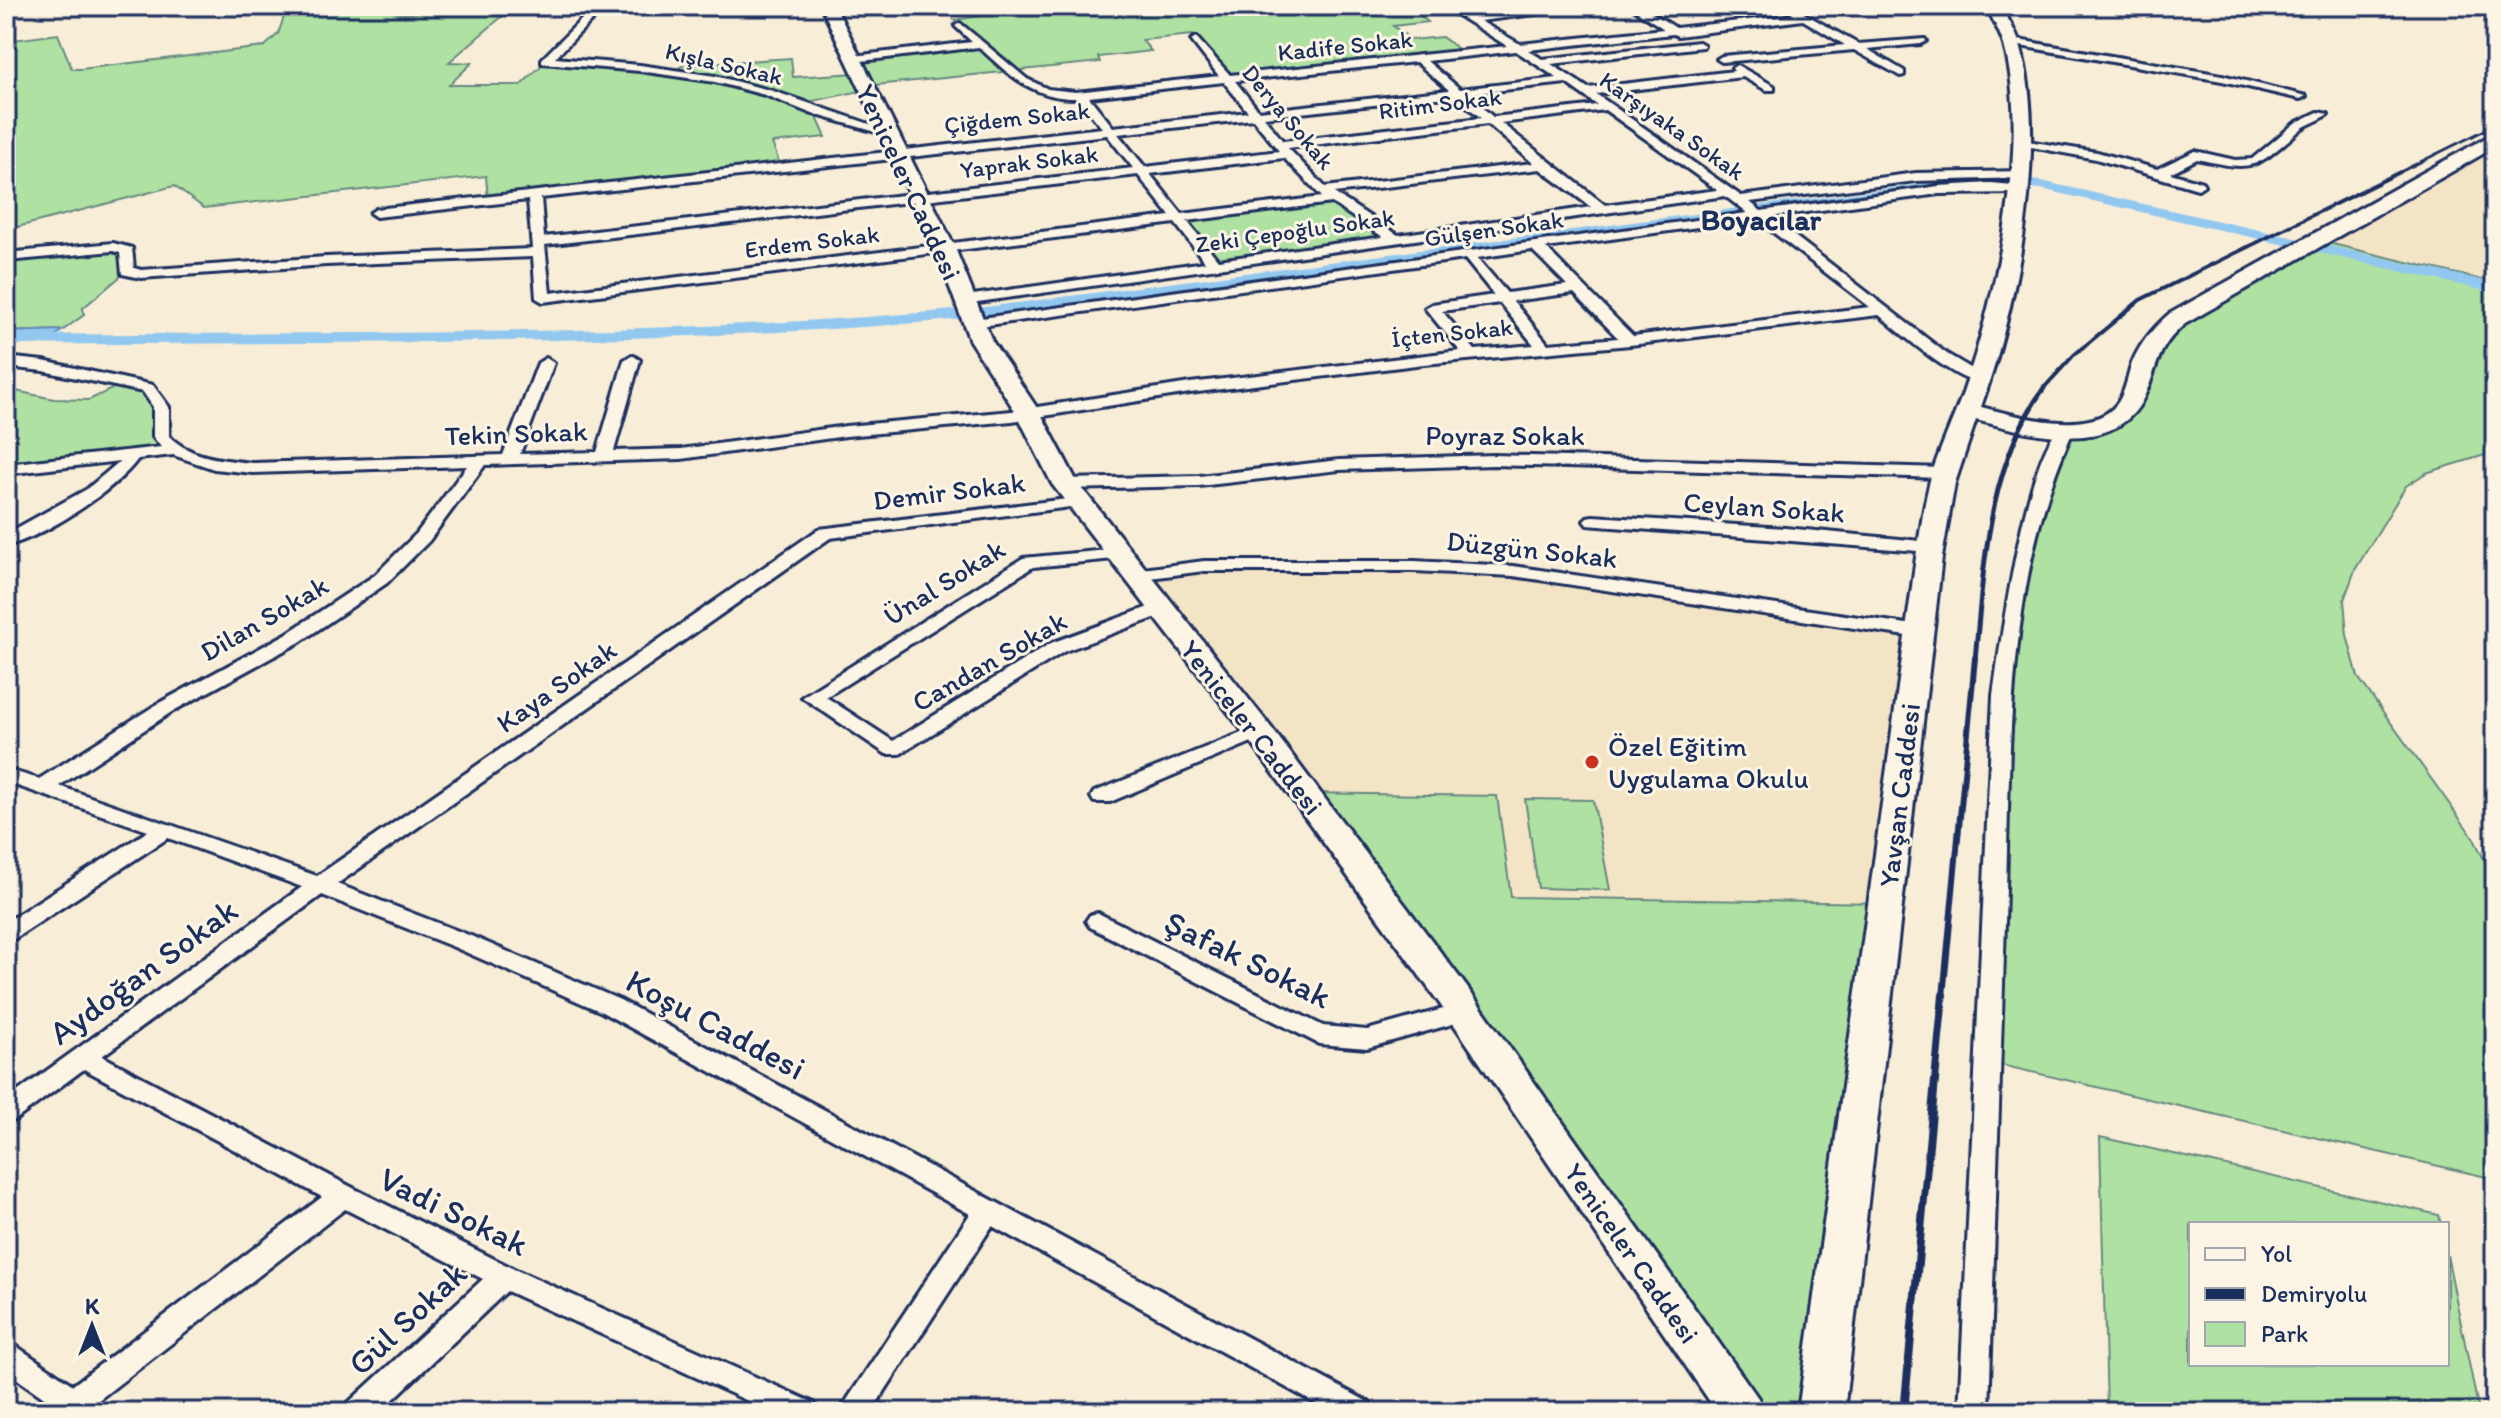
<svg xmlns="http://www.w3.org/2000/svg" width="2501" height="1418" font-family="Itim,sans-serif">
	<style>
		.built { fill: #f4e4c6 }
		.green { fill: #afe1a2; stroke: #658880; stroke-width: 2 }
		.water { fill: #92c8f0; stroke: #628bb6; stroke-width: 2 }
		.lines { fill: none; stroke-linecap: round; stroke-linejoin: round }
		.canal { fill: #92c8f0; fill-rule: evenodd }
		.street-casing { stroke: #1b2f5e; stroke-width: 6 }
		.secondary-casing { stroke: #1b2f5e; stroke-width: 6 }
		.street { fill: #fcf5e5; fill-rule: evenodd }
		.secondary { fill: #fcf5e5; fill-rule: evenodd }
		.rail-far4 { stroke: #1b2f5e; stroke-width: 3 }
		.rail-far3 { stroke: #1b2f5e; stroke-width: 4 }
		.rail-far2 { stroke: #1b2f5e; stroke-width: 5 }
		.rail-far1 { stroke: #1b2f5e; stroke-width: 6 }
		.rail { stroke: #1b2f5e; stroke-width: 8 }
		.poi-dot { fill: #c8321e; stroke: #fcf5e5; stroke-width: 3 }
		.labels { text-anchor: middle; stroke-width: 6; stroke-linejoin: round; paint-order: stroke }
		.far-street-label { font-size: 24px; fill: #1b2f5e; stroke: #fcf5e5 }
		.street-label { font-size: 28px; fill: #1b2f5e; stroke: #fcf5e5 }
		.poi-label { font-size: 28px; fill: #1b2f5e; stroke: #fcf5e5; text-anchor: start }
		.far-district-label { font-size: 30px; font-weight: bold; fill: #1b2f5e; stroke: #fcf5e5 }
		.near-street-label { font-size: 34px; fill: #1b2f5e; stroke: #fcf5e5 }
	</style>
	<rect width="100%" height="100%" fill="#f8edd7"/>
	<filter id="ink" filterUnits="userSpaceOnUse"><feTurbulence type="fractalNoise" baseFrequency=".0125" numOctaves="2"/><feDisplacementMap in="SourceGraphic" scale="16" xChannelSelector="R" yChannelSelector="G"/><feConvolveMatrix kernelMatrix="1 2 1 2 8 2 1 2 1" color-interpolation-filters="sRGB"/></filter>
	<g filter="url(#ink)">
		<g class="built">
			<polygon points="2495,140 2495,283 2320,241"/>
			<polygon points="1172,568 1477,568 1920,632 1885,903 1510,897 1304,793 1135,575"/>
		</g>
		<g class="green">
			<polygon points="191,6 364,6 405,14 463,7 512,8 449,62 472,63 449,85 521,85 546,61 671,72 684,65 791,58 793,77 857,73 853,59 980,44 954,20 1044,6 1448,6 1414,10 1428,22 1393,26 1412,40 1442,37 1464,53 1227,78 1192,35 1142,40 1151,51 1098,57 1100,62 866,86 866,90 798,104 814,111 826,137 772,143 781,167 488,200 486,176 204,208 174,186 6,230 6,41 58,34 72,69 81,69 264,47 278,34 287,8 197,9"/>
			<polygon points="1333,199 1396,239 1215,265 1179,218"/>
			<polygon points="2320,241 2495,283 2495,452 2426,473 2406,486 2355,570 2344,600 2347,635 2358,677 2473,837 2495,881 2495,1179 1988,1062 2011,627 2066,429 2111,421 2153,341"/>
			<polygon points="88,247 118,247 127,271 83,308 84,315 63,330 6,332 6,257"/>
			<polygon points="126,382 148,388 169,447 6,469 6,389 54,399 89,400"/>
			<polygon points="1304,793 1497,796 1511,897 1885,903 1821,1412 1742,1412"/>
			<polygon points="1525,799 1593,800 1610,890 1538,888"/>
			<polygon points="2100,1137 2439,1215 2441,1224 2191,1224 2191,1364 2447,1364 2447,1255 2479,1412 2107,1412"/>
		</g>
		<polygon class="water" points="63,330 45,343 6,344 6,332"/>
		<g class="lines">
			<path class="canal" d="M 1984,176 L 2041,181 L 2495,283 L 2495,293 L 2041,189 L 1984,184 L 986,317 C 661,348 332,341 6,345 L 6,335 C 332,331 661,339 986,307 Z"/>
			<g class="street-casing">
				<g id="street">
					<polygon points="591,6 601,6 601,11 555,58 640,65 715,76 773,91 893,132 883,134 810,113 765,95 715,82 640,71 542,63 542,59 591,10"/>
					<path d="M 1443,6 L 1455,6 L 1472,16 L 1565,6 L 1598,6 L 1480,21 L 1520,44 L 1664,29 L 1629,6 L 1641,6 L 1676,28 L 1794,15 L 1788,10 L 1793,7 L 1858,44 L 1925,39 L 1926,41 L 1921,44 L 1867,49 L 1904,71 L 1904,75 L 1900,76 L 1854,50 L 1722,62 L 1717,59 L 1722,56 L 1845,45 L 1803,20 L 1678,36 L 1673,34 L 1528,50 L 1542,59 L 1699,42 L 1704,45 L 1703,47 L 1551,64 L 1588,88 L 1734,71 L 1732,68 L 1737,65 L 1774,86 L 1774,90 L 1766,90 L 1743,77 L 1596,94 L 1741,196 L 1916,173 L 2025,171 L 2027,174 L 2021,178 L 1916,181 L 1750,202 L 1761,211 L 1939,186 L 1991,183 L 2024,186 L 2026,189 L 2020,193 L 1939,194 L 1770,217 L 1947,354 L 1984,376 L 1984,382 C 1960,387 1899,331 1879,315 L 1630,345 L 1424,364 L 1190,393 L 1012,421 L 846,436 L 681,459 L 485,465 L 429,541 L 387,583 L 300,642 L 173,711 L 59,786 L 317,876 L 819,529 L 1084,497 L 1087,501 L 1078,506 L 830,538 L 337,884 L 471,936 L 620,1000 L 1370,1403 L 1374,1412 L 1331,1412 L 992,1226 L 871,1412 L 839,1412 L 970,1214 L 602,1012 L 454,947 L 322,895 L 102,1056 L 353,1188 L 514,1269 L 814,1403 L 818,1412 L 772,1412 L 507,1291 L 380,1412 L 344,1412 L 348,1403 L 483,1279 L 345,1209 L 83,1412 L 45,1412 L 50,1402 L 6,1371 L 6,1342 L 16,1346 L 73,1385 L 322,1197 L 84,1069 L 15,1120 L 6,1123 L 6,1100 L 302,887 L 168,838 L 14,939 L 6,941 L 6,922 L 148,831 L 6,782 L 6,769 L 39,779 L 159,703 L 286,634 L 375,575 L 417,533 L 467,466 L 253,473 L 214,469 L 173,455 L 138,459 C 114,491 46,536 6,546 L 6,534 L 87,489 L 120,461 L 6,474 L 6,464 L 161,447 L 153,437 L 153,407 L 143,392 L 43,371 L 6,367 L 6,357 L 43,361 L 153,385 L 169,407 L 169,436 C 191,458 223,460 253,463 L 503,455 L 538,363 L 546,358 L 554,363 L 520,454 L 597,452 L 624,360 L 632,355 L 640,360 L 614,451 L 681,449 L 846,426 L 1012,411 L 1190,383 L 1460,351 L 1425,308 L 1432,304 L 1494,295 L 1465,259 L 974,327 L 967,323 L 974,319 L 1747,213 L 1725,196 L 964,304 L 957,300 L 959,297 L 1205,262 L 1175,223 L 543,302 L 536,298 L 533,257 L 326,265 L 141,278 L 122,274 L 120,253 L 113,251 L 8,261 L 6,253 L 113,243 L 132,248 L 134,268 L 141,270 L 326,257 L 532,249 L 528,200 L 376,217 L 370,213 L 376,209 L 1102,128 L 1078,98 C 1034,99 1010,76 979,47 L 853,62 L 848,59 L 853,56 L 972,42 L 955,26 L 960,23 L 1027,79 L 1048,89 L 1076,92 L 1219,76 L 1191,40 L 1196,37 L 1230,75 L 1507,46 ZM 1516,51 L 1557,78 L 1460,89 L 1427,61 ZM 1416,62 L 1449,90 L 1259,111 L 1235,81 ZM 1224,82 L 1248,112 L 1113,127 L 1089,97 ZM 1566,83 L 1597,105 L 1493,117 L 1467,94 ZM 1455,96 L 1481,118 L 1283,141 L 1264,117 ZM 1605,110 L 1717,190 L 1605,205 L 1501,123 ZM 1253,119 L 1279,151 L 1145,167 L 1118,134 ZM 1488,124 L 1533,163 L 1325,187 L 1288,148 ZM 1107,135 L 1133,168 L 544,237 L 541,198 ZM 1284,158 L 1322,197 L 1182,214 L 1150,174 ZM 1540,169 L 1591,207 L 1398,235 L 1334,193 ZM 1138,175 L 1170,216 L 550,293 L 545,245 ZM 1332,203 L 1383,237 L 1218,260 L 1187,221 ZM 1756,219 L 1870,307 L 1633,336 L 1546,248 ZM 1532,250 L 1567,285 L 1507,293 L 1477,258 ZM 1574,293 L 1618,338 L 1548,344 L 1513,301 ZM 1500,303 L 1534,345 L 1475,350 L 1442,311 Z"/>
					<polygon points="2012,39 2222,75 2306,96 2300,99 2222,81 2008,44 2007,42"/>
					<path d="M 2318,112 L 2328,114 C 2320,121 2308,123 2300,130 C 2255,169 2256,172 2197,159 L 2170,173 L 2202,182 L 2204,185 L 2198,189 L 2096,159 L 2015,144 L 2021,140 L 2097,152 L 2157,169 L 2195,151 L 2235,160 L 2252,159 L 2295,123 Z"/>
					<path d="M 2066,424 L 2074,429 C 2003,581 2011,758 2005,922 C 2000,1086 1994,1249 1989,1412 L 1959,1412 L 1993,696 C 1999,654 2027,436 2066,424 Z"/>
					<polygon points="1494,455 1945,468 1953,473 1945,478 1494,465 1339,470 1199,486 1065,489 1057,484 1065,479 1199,476 1339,460"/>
					<polygon points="1593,516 1785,528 1931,542 1940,547 1931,552 1587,525 1584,521 1587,517"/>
					<polygon points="1118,549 1124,550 1127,554 1124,558 1033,567 826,697 893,741 1051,643 1154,605 1161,603 1170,609 1168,613 1065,651 900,754 886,754 802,697 1023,558"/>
					<polygon points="1204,561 1414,561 1513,566 1920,626 1929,632 1920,638 1513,576 1414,571 1204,571 1135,580 1126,575 1135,570"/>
					<polygon points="1259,726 1266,728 1269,732 1266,736 1110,802 1094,802 1091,797 1094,792"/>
					<polygon points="1098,913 1323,1026 1367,1030 1465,1003 1474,1006 1477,1012 1474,1018 1367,1048 1319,1044 1090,927 1086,921 1090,915"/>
				</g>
			</g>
			<g class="secondary-casing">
				<g id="secondary">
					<polygon points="821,6 835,6 955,248 992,341 1041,414 1077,482 1270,726 1466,986 1758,1398 1765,1412 1717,1412 1440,1004 1248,738 1052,484 1017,414 970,341 935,248"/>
					<path d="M 1987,6 L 2001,6 C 2008,19 2016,32 2020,45 C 2049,146 2016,309 1981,407 C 2017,416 2098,440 2120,399 C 2126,388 2128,375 2132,363 C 2140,343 2153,328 2169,314 L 2489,136 L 2495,135 L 2495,147 L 2185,324 C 2155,349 2159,366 2144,397 C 2115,459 2027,433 1976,420 L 1955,483 L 1942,557 L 1844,1412 L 1798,1412 L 1916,557 C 1921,529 1924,500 1932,473 C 1941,446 1953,420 1963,393 C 1996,296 2031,145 2004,45 C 2000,32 1992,19 1987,6 Z"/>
				</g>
			</g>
			<use href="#street" class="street"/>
			<use href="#secondary" class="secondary"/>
			<polyline class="rail-far4" points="2396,174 2495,125"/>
			<polyline class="rail-far3" points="2042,390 2074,355 2140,300 2400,172"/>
			<path class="rail-far2" d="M 1975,660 C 1984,567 1987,467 2044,388"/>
			<polyline class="rail-far1" points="1943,997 1975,658"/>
			<polyline class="rail" points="1904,1412 1943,995"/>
		</g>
	</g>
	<circle class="poi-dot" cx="1592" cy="762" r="8"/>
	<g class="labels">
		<g class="far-street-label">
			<text transform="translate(1345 46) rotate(-6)" y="8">Kadife Sokak</text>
			<text transform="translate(724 64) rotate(13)" y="8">Kışla Sokak</text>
			<text transform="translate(1440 104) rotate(-7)" y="8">Ritim Sokak</text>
			<text transform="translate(1288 117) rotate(50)" y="8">Derya Sokak</text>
			<text transform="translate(1017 118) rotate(-6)" y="8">Çiğdem Sokak</text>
			<text transform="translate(1672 126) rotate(35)" y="8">Karşıyaka Sokak</text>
			<text transform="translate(1029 162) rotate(-7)" y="8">Yaprak Sokak</text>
			<text transform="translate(1494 229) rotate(-8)" y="8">Gülşen Sokak</text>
			<text transform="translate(1295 231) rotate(-8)" y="8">Zeki Çepoğlu Sokak</text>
			<text transform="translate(812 242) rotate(-7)" y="8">Erdem Sokak</text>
			<text transform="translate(1452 333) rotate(-6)" y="8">İçten Sokak</text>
		</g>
		<g class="street-label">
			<text transform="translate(909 182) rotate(65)" y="10">Yeniceler Caddesi</text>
			<text transform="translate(516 433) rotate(-2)" y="10">Tekin Sokak</text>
			<text x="1505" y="445">Poyraz Sokak</text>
			<text transform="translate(949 491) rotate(-7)" y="10">Demir Sokak</text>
			<text transform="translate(1764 507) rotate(4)" y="10">Ceylan Sokak</text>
			<text transform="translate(1532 549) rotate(6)" y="10">Düzgün Sokak</text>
			<text transform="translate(944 582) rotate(-32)" y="10">Ünal Sokak</text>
			<text transform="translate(264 618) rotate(-30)" y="10">Dilan Sokak</text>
			<text transform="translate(989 661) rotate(-30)" y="10">Candan Sokak</text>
			<text transform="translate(556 686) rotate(-35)" y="10">Kaya Sokak</text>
			<text transform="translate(1252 727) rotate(52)" y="10">Yeniceler Caddesi</text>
			<text transform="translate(1899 795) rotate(-83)" y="10">Yavşan Caddesi</text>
			<text transform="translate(1632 1253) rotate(55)" y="10">Yeniceler Caddesi</text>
		</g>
		<g class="poi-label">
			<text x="1608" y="756">Özel Eğitim<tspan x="1608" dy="32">Uygulama Okulu</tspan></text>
		</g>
		<g class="far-district-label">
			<text x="1761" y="230">Boyacılar</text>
		</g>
		<g class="near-street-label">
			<text transform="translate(1248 959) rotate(26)" y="12">Şafak Sokak</text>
			<text transform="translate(143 971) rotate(-36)" y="12">Aydoğan Sokak</text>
			<text transform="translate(716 1024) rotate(28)" y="12">Koşu Caddesi</text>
			<text transform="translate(454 1211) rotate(26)" y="12">Vadi Sokak</text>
			<text transform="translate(407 1318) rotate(-43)" y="12">Gül Sokak</text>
		</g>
	</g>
	<rect width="2501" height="1418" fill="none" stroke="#fcf5e5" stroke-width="32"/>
	<rect x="16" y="16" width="2469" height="1386" fill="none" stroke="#1b2f5e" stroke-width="3" filter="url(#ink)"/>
	<rect x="2189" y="1222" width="260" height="144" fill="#fcf5e5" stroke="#a2a6af" stroke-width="2"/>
	<rect x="2205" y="1248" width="40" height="12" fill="#fcf5e5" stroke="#a2a6af" stroke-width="2"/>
	<text x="2261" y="1262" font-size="24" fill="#1b2f5e">Yol</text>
	<rect x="2205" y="1288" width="40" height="12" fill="#1b2f5e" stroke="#a2a6af" stroke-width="2"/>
	<text x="2261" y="1302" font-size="24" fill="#1b2f5e">Demiryolu</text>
	<rect x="2205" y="1322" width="40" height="24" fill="#afe1a2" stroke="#a2a6af" stroke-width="2"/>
	<text x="2261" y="1342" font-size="24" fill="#1b2f5e">Park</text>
	<g transform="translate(92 1326)" stroke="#fcf5e5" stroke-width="6" paint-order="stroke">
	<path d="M0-6L14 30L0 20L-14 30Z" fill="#1b2f5e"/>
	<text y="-12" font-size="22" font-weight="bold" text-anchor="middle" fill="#1b2f5e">K</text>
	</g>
</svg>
